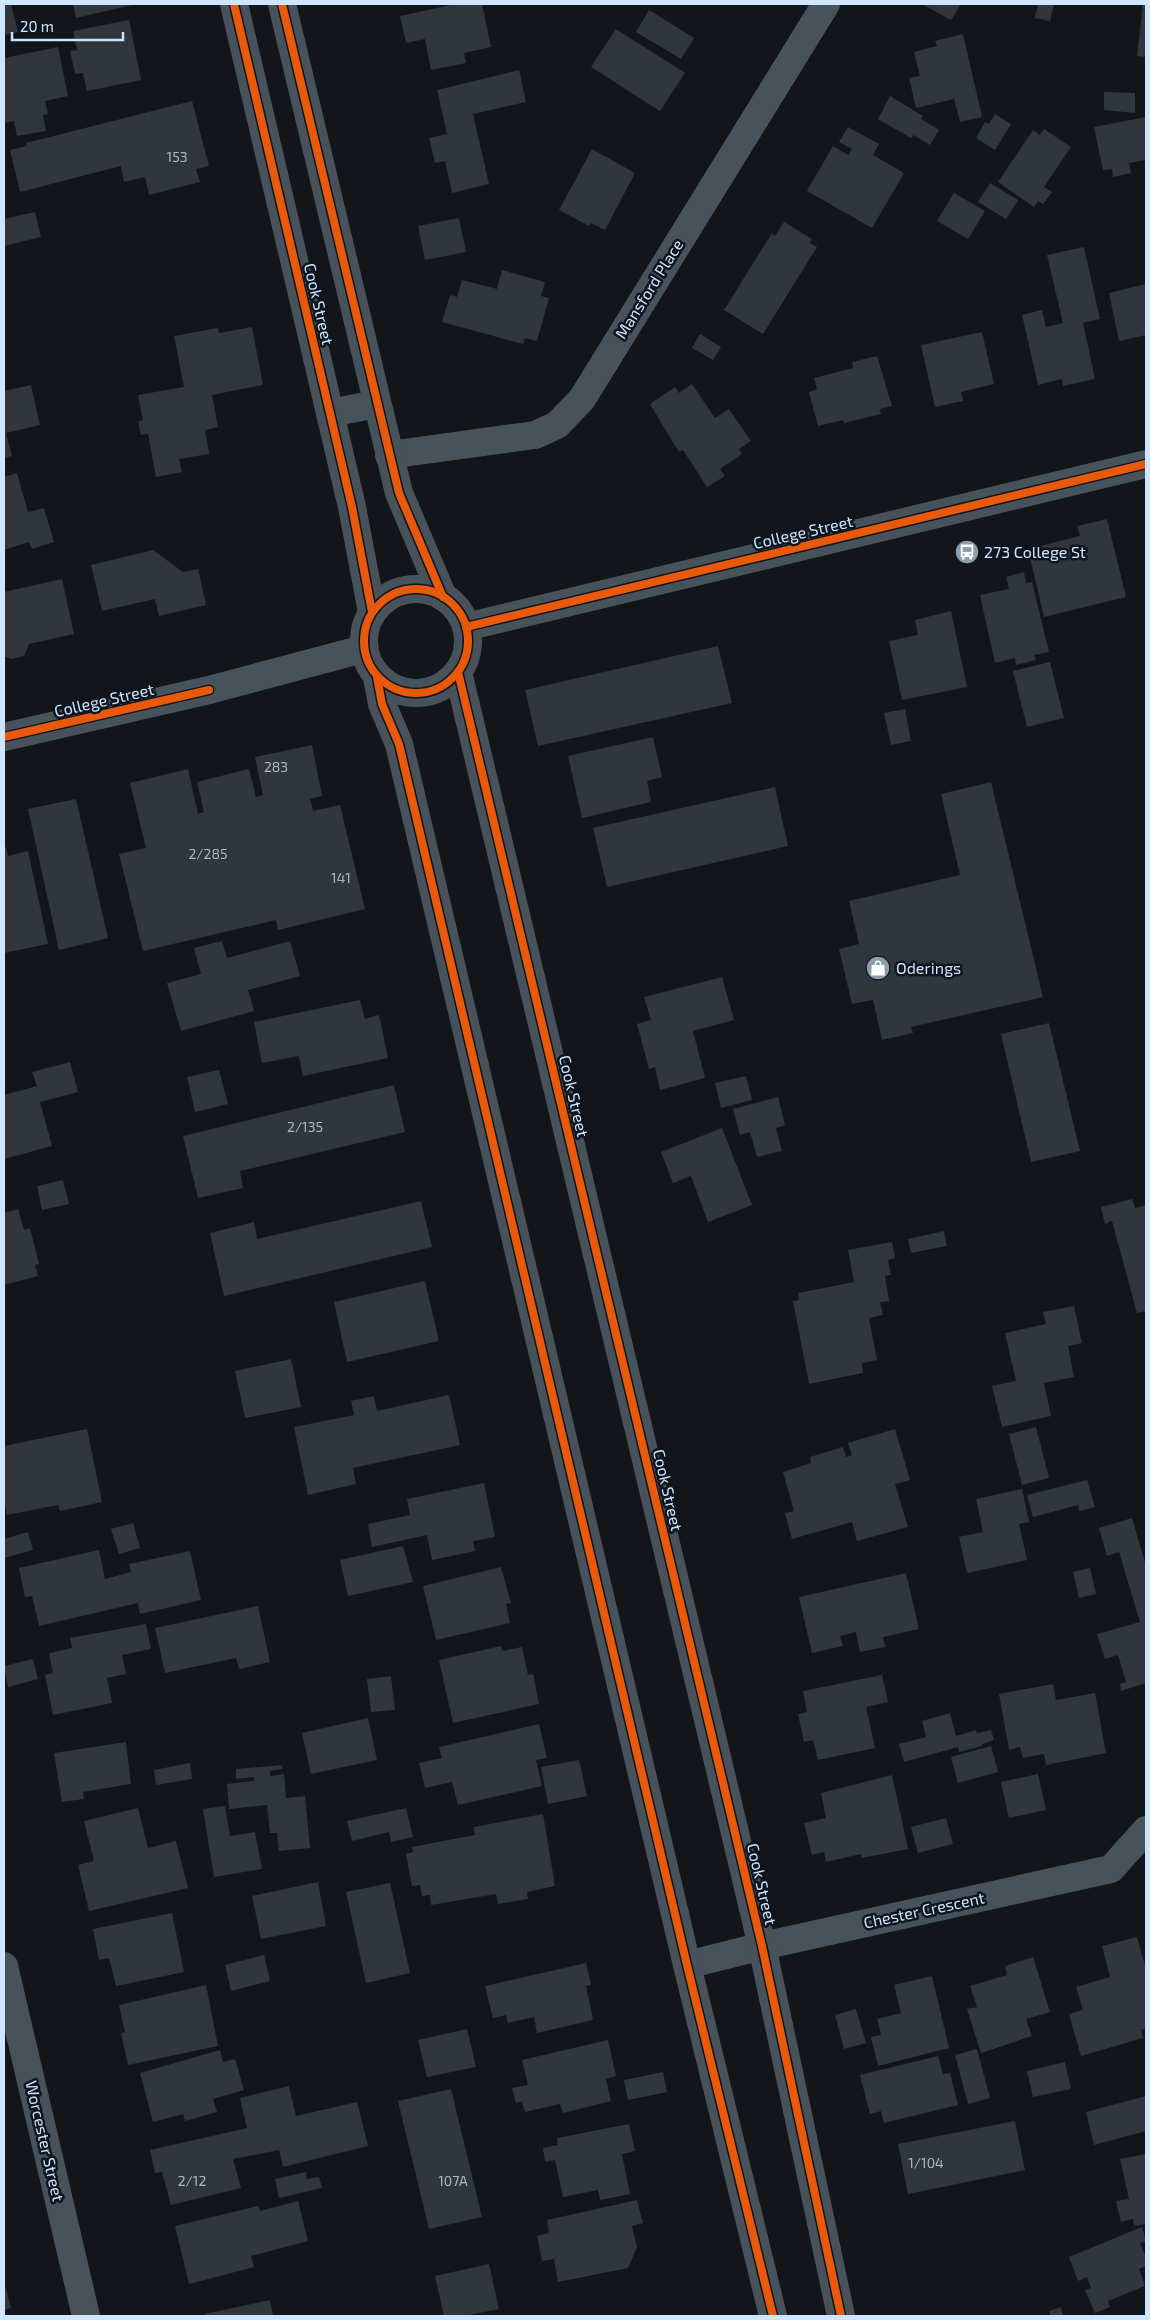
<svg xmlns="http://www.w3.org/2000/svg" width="1150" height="2320" font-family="'Exo 2',sans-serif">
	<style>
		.building { fill: #30363c }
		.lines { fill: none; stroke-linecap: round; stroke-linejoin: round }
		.minor { stroke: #47525b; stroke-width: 28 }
		.tertiary { stroke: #47525b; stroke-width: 28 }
		.cycleway-casing { stroke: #0e151e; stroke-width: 11 }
		.cycleway { stroke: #e8590c; stroke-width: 8 }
		.labels { text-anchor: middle; stroke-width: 5; stroke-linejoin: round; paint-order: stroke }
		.number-label { font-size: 14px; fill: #a7b9cb }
		.street-label { font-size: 16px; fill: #cfe5fb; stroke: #0e151e }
		.poi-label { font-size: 16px; fill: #cfe5fb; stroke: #0e151e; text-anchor: start }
	</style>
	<rect width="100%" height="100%" fill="#12161a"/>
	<g class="building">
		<polygon points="4,4 11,4 18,32 4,35"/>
		<polygon points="73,4 132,4 132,5 76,18"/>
		<polygon points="455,4 482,4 491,47 464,53 466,63 431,70 425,39 406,43 400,16"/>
		<polygon points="922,4 961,4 951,20"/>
		<polygon points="1038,4 1054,4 1050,21 1035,18"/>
		<polygon points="1143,4 1146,4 1146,57 1137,56"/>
		<polygon points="649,10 694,38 681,59 636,32"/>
		<polygon points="129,20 141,80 87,91 83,73 75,74 70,51 77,50 73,31"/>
		<polygon points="616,29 685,73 660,111 591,67"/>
		<polygon points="963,34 982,117 960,122 954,99 916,108 909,78 920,76 914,52 937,46 935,41"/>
		<polygon points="58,47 68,96 45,101 48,114 43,115 46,131 17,136 14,121 4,123 4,58"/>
		<polygon points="519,70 526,102 473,114 489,184 452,193 445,161 435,163 429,138 447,134 437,90"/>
		<polygon points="1104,92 1135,93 1135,113 1104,110"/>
		<polygon points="890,96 923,116 921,119 939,130 930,145 913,135 911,138 878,119"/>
		<polygon points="192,101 209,166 196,169 200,182 149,195 145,177 124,182 121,166 20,192 10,150 27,146 26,143"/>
		<polygon points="995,114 1011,124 995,150 976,138 985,122 989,124"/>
		<polygon points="1146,117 1146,160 1129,163 1131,173 1113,177 1112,169 1103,170 1094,127"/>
		<polygon points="848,127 879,144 873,155 904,173 872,228 807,191 833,146 848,155 852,149 839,142"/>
		<polygon points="1044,129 1071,147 1044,187 1052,192 1043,204 1038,201 1034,207 998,182 1033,130 1040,135"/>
		<polygon points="592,149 635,173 605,230 591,223 589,226 559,210"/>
		<polygon points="990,183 1018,200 1006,219 978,202"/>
		<polygon points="954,193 985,211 968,239 937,221"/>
		<polygon points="35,212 41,237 4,246 4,219"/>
		<polygon points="459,218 466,252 425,260 418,226"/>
		<polygon points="784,222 812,239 810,243 817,247 763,334 724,310 772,233 775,236"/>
		<polygon points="1084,247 1100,319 1083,323 1095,379 1063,386 1062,379 1038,385 1022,315 1042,310 1046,327 1063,323 1047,255"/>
		<polygon points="502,270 545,282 541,296 549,298 537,341 525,338 523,344 442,322 450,295 457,297 462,280 497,289"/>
		<polygon points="1146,284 1146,335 1119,341 1109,293"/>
		<polygon points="252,327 263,385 212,395 218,427 205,430 209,454 179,459 182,472 156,477 148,434 141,435 138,421 143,420 138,395 184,387 174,336 218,328 219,333"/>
		<polygon points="982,332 994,384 961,392 963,401 935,407 921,345"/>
		<polygon points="700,334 721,347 713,360 692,348"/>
		<polygon points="877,356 892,406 880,409 881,414 844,423 843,420 818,426 809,392 817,389 814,378 853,368 852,362"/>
		<polygon points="692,384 715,418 729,409 751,441 739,449 742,454 720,469 725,476 707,487 683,450 679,452 650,404 675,387 679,393"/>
		<polygon points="31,385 40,425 6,433 12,456 4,458 4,391"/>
		<polygon points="17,473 28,512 44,508 54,542 32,549 29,542 4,550 4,477"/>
		<polygon points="1107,519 1126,597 1044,617 1028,549 1080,536 1077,526"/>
		<polygon points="153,550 183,572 198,569 206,605 159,616 155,599 102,611 91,565"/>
		<polygon points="1024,572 1026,583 1032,582 1049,652 1034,655 1036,660 1016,665 1015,658 995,663 980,595 1009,589 1006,577"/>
		<polygon points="62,579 74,634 29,644 24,656 12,659 4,656 4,592"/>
		<polygon points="951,611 967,687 902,700 889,641 918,635 915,620"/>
		<polygon points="718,646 732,703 538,746 525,690"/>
		<polygon points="1050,662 1064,718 1027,727 1013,671"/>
		<polygon points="905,709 911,741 891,745 884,713"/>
		<polygon points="653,737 662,777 647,781 651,802 582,818 568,756"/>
		<polygon points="312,745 322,796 310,799 313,811 340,805 365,909 278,930 276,920 143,951 119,854 146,848 130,783 188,769 198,814 204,812 197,782 249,769 256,797 263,795 255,757"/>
		<polygon points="991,782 1043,997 911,1027 913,1033 882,1040 873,1000 852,1004 839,949 859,944 849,901 960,875 941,794"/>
		<polygon points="775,787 788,846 607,887 593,828"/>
		<polygon points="76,799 108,938 59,950 28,809"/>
		<polygon points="4,847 6,847 8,856 28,851 48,944 4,953"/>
		<polygon points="222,941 227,958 290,941 300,976 248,990 254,1011 181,1031 167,983 201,974 194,948"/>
		<polygon points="722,977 734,1020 693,1031 705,1078 660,1090 655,1067 649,1069 637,1024 651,1020 644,997"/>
		<polygon points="360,1000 365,1019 379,1015 388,1058 303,1076 299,1056 262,1063 254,1022"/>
		<polygon points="1049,1023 1080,1151 1031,1162 1001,1034"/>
		<polygon points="70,1062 78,1092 40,1102 52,1146 4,1159 4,1095 37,1086 32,1072"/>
		<polygon points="219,1070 228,1104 195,1112 187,1077"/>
		<polygon points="746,1076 752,1100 721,1108 715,1083"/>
		<polygon points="394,1085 405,1132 240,1171 243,1188 198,1198 183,1136"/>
		<polygon points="778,1097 785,1125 776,1128 782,1151 757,1157 750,1132 740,1135 733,1109"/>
		<polygon points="722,1128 752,1205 708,1222 691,1176 673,1183 661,1152"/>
		<polygon points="63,1180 69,1204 42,1210 37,1186"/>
		<polygon points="1132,1199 1135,1208 1146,1205 1146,1311 1137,1313 1112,1221 1105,1224 1101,1207"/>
		<polygon points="421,1201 432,1247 224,1296 210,1233 254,1222 257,1239"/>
		<polygon points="18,1209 24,1230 30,1228 39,1264 35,1265 38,1276 4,1285 4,1213"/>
		<polygon points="944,1231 947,1246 911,1253 908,1239"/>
		<polygon points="892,1242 895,1258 888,1260 891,1275 885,1276 889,1301 880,1302 883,1315 869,1318 877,1360 862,1363 863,1373 809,1384 793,1301 799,1300 798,1293 854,1282 848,1250"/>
		<polygon points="425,1281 439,1341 347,1362 334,1302"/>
		<polygon points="1074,1306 1082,1343 1068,1346 1074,1377 1044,1383 1051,1416 1002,1427 992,1386 1016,1381 1005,1333 1046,1324 1043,1312"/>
		<polygon points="291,1359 301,1407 245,1418 235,1371"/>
		<polygon points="449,1395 460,1445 353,1468 356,1484 308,1495 294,1427 354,1415 351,1401 374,1396 377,1411"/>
		<polygon points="1036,1427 1049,1478 1022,1485 1009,1434"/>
		<polygon points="87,1429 102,1502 60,1511 58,1505 7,1515 4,1498 4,1446"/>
		<polygon points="895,1429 910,1480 895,1484 908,1527 857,1541 852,1522 792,1539 785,1513 794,1511 783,1472 811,1463 810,1457 843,1447 846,1457 852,1455 848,1443"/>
		<polygon points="1087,1480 1095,1507 1079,1511 1078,1505 1033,1517 1027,1495"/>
		<polygon points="484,1483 495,1537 473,1541 475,1551 432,1560 427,1535 372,1547 368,1524 410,1515 407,1499"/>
		<polygon points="1022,1489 1029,1522 1019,1524 1027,1560 967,1573 959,1537 983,1532 976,1499"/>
		<polygon points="1132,1518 1146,1566 1146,1683 1121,1691 1120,1684 1126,1682 1118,1655 1105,1659 1097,1634 1140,1622 1119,1552 1107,1556 1099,1528"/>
		<polygon points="133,1523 140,1548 119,1554 111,1529"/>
		<polygon points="28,1532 33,1550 4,1558 4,1539"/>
		<polygon points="403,1546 413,1582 348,1596 340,1560"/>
		<polygon points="99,1550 105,1579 131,1572 129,1564 190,1551 201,1600 140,1614 138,1603 39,1626 32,1596 25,1597 19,1568"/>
		<polygon points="501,1567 511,1603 506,1604 510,1623 436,1640 423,1586"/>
		<polygon points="1090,1568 1096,1594 1079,1598 1073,1572"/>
		<polygon points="906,1573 919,1629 883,1637 885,1647 860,1652 856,1632 840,1636 843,1646 812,1653 799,1597"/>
		<polygon points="258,1606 270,1662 239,1669 236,1658 165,1673 155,1628"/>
		<polygon points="146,1624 151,1649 122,1655 126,1674 107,1678 112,1703 53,1715 45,1675 53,1673 49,1653 72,1648 70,1638"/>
		<polygon points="501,1646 502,1651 522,1647 528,1675 533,1674 539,1704 453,1723 439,1660"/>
		<polygon points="33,1659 38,1679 8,1687 4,1666"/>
		<polygon points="882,1675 888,1702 866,1707 875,1748 818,1760 813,1740 804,1742 798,1714 807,1712 803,1691"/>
		<polygon points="391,1676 395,1710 371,1712 367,1679"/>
		<polygon points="1053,1684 1056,1700 1095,1693 1106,1753 1046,1765 1044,1754 1023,1758 1020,1747 1009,1750 999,1694"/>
		<polygon points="950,1713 956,1736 976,1730 977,1733 991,1730 994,1740 982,1744 982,1746 959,1752 958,1747 904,1762 899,1744 926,1737 922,1721"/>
		<polygon points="368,1718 377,1760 311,1774 302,1733"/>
		<polygon points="539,1724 547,1758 536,1760 542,1786 458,1805 452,1782 425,1788 419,1763 442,1758 439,1747"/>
		<polygon points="126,1742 131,1784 83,1792 84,1799 62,1802 54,1753"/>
		<polygon points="991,1746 998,1772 958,1783 951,1757"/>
		<polygon points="579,1760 587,1796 548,1804 541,1767"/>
		<polygon points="190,1763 192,1779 156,1785 154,1770"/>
		<polygon points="282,1765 283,1769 270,1771 270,1776 284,1774 286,1798 305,1796 310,1848 279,1851 277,1833 270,1833 267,1805 229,1809 227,1784 254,1781 254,1777 236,1779 236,1769"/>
		<polygon points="1038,1774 1046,1810 1009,1818 1001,1782"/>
		<polygon points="892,1775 908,1849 862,1858 861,1854 826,1862 824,1852 812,1855 804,1823 826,1818 821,1793"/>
		<polygon points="225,1806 230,1836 255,1832 262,1869 214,1877 203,1809"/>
		<polygon points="138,1808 148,1848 176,1841 188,1888 89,1911 78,1865 94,1861 84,1821"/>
		<polygon points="406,1808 413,1837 391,1842 389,1832 352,1841 347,1821"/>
		<polygon points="543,1814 555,1886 527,1892 528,1899 498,1904 496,1894 431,1905 430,1895 422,1896 420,1885 412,1886 406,1854 413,1852 412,1847 475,1835 474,1827"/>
		<polygon points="946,1818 953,1844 918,1853 911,1827"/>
		<polygon points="318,1882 326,1926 261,1939 252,1896"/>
		<polygon points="390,1883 410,1973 366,1983 346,1892"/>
		<polygon points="172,1913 184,1972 116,1986 109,1958 99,1960 93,1929"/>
		<polygon points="1137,1937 1146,1969 1146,2028 1141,2030 1143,2038 1081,2056 1069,2014 1083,2010 1076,1987 1110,1977 1102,1946"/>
		<polygon points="264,1955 270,1981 231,1991 225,1965"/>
		<polygon points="1033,1957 1050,2012 1026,2019 1032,2036 981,2053 967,2009 977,2007 970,1986 1007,1975 1005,1966"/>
		<polygon points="586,1963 591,1985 586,1986 593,2020 537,2033 534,2017 508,2023 506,2015 493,2018 485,1986"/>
		<polygon points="932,1976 949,2048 878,2066 871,2037 881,2035 877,2019 901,2013 894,1985"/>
		<polygon points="206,1985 218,2046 128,2065 121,2033 125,2032 119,2005"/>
		<polygon points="856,2009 866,2043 844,2049 835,2015"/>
		<polygon points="467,2029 476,2067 427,2077 418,2040"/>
		<polygon points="608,2040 616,2076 606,2079 611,2101 563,2113 560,2104 525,2112 522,2101 516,2103 512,2088 528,2085 522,2060"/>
		<polygon points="977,2049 990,2098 968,2104 955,2055"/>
		<polygon points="220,2050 223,2062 235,2059 244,2090 213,2099 217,2112 185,2121 183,2114 153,2122 140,2073"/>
		<polygon points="938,2056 943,2074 950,2073 958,2105 884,2123 881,2111 870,2114 860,2075"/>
		<polygon points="1065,2062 1071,2089 1033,2097 1027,2071"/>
		<polygon points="663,2072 667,2092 628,2100 624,2080"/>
		<polygon points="289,2086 296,2116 357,2102 368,2146 283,2167 279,2150 233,2159 241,2188 171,2205 162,2172 155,2173 150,2150 247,2128 240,2098"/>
		<polygon points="451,2089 482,2217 429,2229 398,2101"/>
		<polygon points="1146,2096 1146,2131 1094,2145 1086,2112"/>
		<polygon points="1015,2121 1025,2170 908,2194 898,2144"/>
		<polygon points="629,2124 635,2151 622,2154 630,2194 600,2200 598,2190 563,2197 555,2160 545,2162 543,2148 558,2145 557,2138"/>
		<polygon points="1146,2154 1146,2224 1134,2226 1133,2219 1121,2222 1116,2201 1129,2199 1120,2159"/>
		<polygon points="306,2172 307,2179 319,2177 322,2188 279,2198 275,2179"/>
		<polygon points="637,2200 643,2223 632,2226 637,2247 628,2268 558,2282 554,2259 542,2261 537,2236 549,2233 547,2220"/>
		<polygon points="298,2201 308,2241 251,2256 254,2267 189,2284 175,2226 258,2206 260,2211"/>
		<polygon points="1142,2227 1146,2241 1140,2243 1146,2258 1146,2266 1139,2269 1145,2286 1108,2301 1110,2307 1095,2313 1085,2290 1091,2288 1087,2277 1078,2281 1069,2257"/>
		<polygon points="489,2264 499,2309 464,2316 444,2316 435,2276"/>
		<polygon points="4,2288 6,2288 11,2308 4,2310"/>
		<polygon points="270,2300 273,2316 206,2316 205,2314"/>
		<polygon points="1061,2307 1063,2316 1051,2316 1049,2311"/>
	</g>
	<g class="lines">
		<g class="minor">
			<polyline points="389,455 535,435 557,425 582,399 826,4"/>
			<polyline points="687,1965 762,1946 1111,1869 1146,1830"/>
			<polyline points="4,1966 86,2316"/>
		</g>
		<g class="tertiary">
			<polyline points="234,4 352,507 372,612"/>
			<polyline points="282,4 399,493 443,597"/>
			<polyline points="330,413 377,404"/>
			<circle cx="416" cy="641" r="52"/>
			<polyline points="466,627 1146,464"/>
			<polyline points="458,672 762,1946 841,2316"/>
			<polyline points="377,677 382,704 399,744 687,1965 773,2316"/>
			<polyline points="4,737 209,690 363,649"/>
		</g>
		<g class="cycleway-casing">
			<g id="cycleway">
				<polyline points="234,4 352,507 372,612"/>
				<polyline points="282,4 399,493 443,597"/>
				<circle cx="416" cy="641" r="52"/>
				<polyline points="466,627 1146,464"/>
				<polyline points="458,672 762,1946 841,2316"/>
				<polyline points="377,677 382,704 399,744 687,1965 773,2316"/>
				<polyline points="4,737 209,690"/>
			</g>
		</g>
		<use href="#cycleway" class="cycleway"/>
	</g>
	<defs>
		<g id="bus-disc" transform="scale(1.25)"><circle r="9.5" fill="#8d9dac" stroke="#0e151e"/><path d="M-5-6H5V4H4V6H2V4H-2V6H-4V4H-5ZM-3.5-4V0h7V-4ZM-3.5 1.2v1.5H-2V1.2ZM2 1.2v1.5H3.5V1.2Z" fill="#fff"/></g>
		<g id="shop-disc" transform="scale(1.25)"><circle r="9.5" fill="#8d9dac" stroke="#0e151e"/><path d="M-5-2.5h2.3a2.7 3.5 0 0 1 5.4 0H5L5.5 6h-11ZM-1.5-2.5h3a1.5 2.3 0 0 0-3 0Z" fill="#fff"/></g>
	</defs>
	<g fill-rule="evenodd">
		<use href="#bus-disc" x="967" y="552"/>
		<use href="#shop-disc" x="878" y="968"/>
	</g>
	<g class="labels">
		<g class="number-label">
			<text x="177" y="162">153</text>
			<text x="276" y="772">283</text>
			<text x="208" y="859">2/285</text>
			<text x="341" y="883">141</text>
			<text x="305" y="1132">2/135</text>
			<text x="926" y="2168">1/104</text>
			<text x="192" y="2186">2/12</text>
			<text x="453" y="2186">107A</text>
		</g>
		<g class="street-label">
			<text transform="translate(649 289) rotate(-58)" y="6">Mansford Place</text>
			<text transform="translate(319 304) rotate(77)" y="6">Cook Street</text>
			<text transform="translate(803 532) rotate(-13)" y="6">College Street</text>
			<text transform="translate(104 700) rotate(-13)" y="6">College Street</text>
			<text transform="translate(574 1096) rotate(77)" y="6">Cook Street</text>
			<text transform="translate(668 1490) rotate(77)" y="6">Cook Street</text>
			<text transform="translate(762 1884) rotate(77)" y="6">Cook Street</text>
			<text transform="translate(924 1910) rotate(-12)" y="6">Chester Crescent</text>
			<text transform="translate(45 2141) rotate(77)" y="6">Worcester Street</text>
		</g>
		<g class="poi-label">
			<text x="984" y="558">273 College St</text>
			<text x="896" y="974">Oderings</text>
		</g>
	</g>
	<rect width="1150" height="2320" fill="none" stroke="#cfe5fb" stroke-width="10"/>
	<path d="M12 32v8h111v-8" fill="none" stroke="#cfe5fb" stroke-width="2.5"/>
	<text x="20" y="32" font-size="15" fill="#cfe5fb" stroke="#0e151e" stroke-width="4" paint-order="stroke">20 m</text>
</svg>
